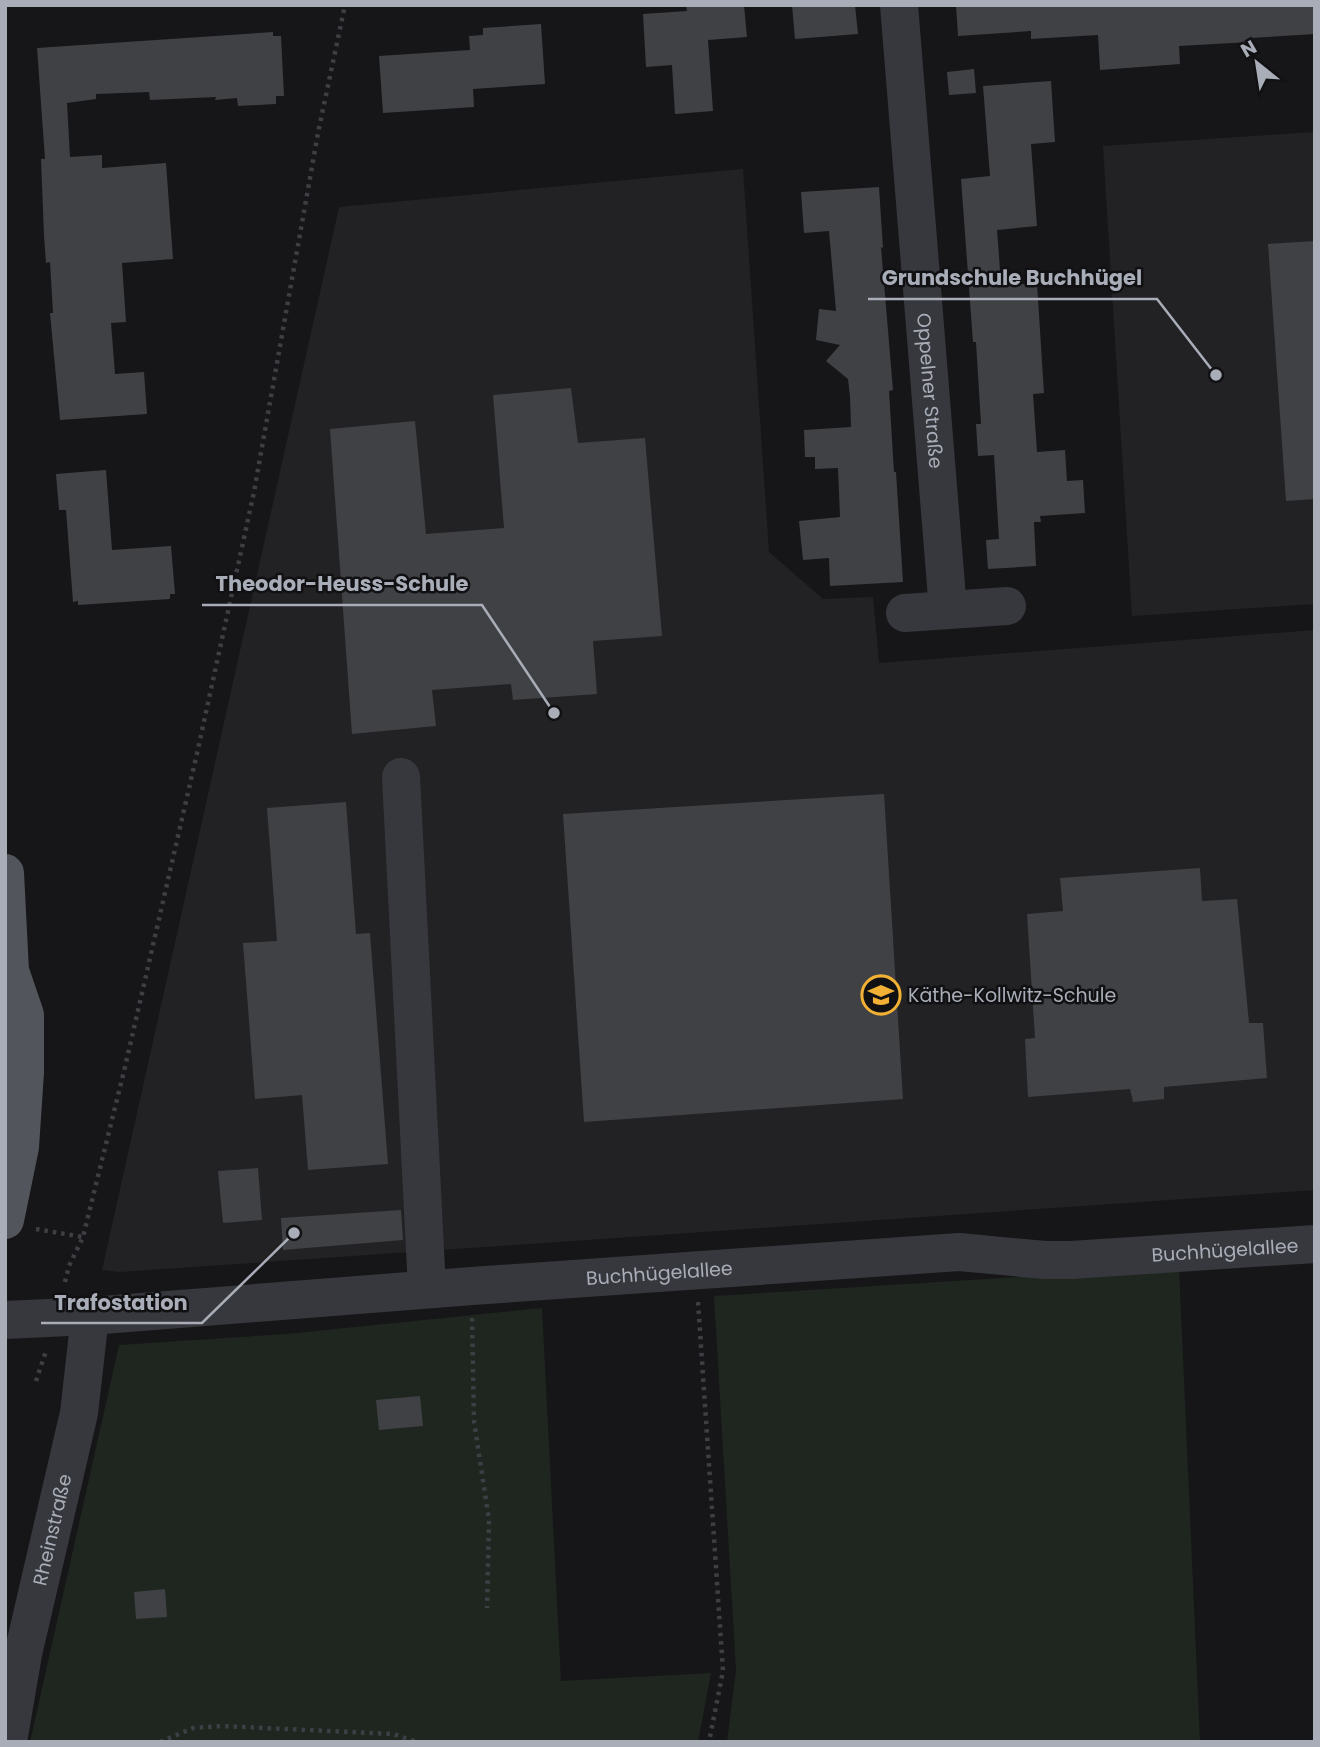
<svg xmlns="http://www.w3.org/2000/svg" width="1320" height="1747" font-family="Poppins,sans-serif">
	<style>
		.built { fill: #222225 }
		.green { fill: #1e261f }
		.building { fill: #404145 }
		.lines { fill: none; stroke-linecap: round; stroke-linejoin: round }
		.path { stroke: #3d3f44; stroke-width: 4.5; stroke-dasharray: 3.5 5; stroke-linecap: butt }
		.minor { stroke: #37383d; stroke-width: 38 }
		.major { stroke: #53555c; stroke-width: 38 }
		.labels { text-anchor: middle; stroke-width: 5; stroke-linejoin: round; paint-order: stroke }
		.street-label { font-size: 19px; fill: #a8adb8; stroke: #111113 }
		.poi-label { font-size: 19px; fill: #a8adb8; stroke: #111113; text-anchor: start }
		.leader { fill: none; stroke: #a8adb8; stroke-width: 2.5 }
		.callout-dot { fill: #a8adb8; stroke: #111113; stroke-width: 2.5 }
		.callout-label { font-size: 21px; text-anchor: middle; font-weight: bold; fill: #a8adb8; stroke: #111113; stroke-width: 5; stroke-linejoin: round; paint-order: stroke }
	</style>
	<rect width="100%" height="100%" fill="#161618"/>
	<g class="built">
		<polygon points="1315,132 1315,604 1132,616 1103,146"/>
		<polygon points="743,169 769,552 823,599 873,597 879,663 1315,630 1315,1190 120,1272 102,1270 339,207"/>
	</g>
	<g class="green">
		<polygon points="1179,1267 1200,1742 727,1742 736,1670 714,1296"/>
		<polygon points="542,1308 561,1681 711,1673 698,1742 30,1742 119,1345 286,1334"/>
	</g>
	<g class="building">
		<polygon points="686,5 744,5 747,37 708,40 713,111 675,114 672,65 646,67 643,14 687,11"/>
		<polygon points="792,5 855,5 858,34 795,39"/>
		<polygon points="956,5 1315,5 1315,34 1250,38 1250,42 1179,46 1180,64 1100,70 1098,35 1031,39 1031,31 958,36"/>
		<polygon points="541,24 545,84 473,89 474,107 383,113 379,56 470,50 469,36 483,35 483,28"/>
		<polygon points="273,32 273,36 281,36 284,96 276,96 276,104 238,106 237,98 215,100 216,97 150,100 149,92 96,94 96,99 67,103 70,157 102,155 102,168 166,163 173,259 122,263 126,322 111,323 115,374 144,372 147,414 60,420 50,313 53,313 50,262 46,263 44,236 41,159 45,159 37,48"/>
		<polygon points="974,69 976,93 949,95 947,72"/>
		<polygon points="1051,81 1055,142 1031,144 1037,226 997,230 999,256 1001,286 1037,283 1044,393 1033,394 1037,452 1065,450 1067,481 1083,480 1085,513 1040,516 1041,522 1034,522 1036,566 988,569 986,540 999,539 994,455 978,456 976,424 981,424 976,342 973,342 961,179 990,176 983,86"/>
		<polygon points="879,187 883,248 881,247 893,390 889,391 894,472 896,472 903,582 830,586 829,558 803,560 799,521 840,517 838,468 815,469 815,457 805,457 804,430 851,427 850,397 848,379 826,361 840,345 816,340 819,309 836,311 829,231 804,233 801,192"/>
		<polygon points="1315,241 1315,499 1286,501 1268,244"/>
		<polygon points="571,388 578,443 645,438 662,636 593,641 597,694 513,700 511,684 432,690 436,726 352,734 330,429 415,421 426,534 504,528 493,395"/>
		<polygon points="106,470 112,550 171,546 175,594 170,594 170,599 78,605 78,601 73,602 66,510 59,510 56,474"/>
		<polygon points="884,794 903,1099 584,1122 563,814"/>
		<polygon points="346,802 356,934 370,933 388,1164 308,1170 302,1095 255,1099 243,943 277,941 267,808"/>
		<polygon points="1200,868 1202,901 1237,899 1249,1023 1263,1023 1267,1078 1164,1087 1164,1099 1133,1102 1130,1089 1028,1097 1025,1039 1035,1038 1027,914 1063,911 1060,878"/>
		<polygon points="258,1168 262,1220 223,1223 218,1171"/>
		<polygon points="401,1210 403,1240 283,1250 281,1218"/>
		<polygon points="420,1396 423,1426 379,1430 376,1400"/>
		<polygon points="165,1589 167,1617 136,1619 134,1592"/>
	</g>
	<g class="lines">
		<g class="path">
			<polyline points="36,1229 83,1237"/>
			<polyline points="65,1282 69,1266 83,1237 125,1067 198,749 254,492 318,133 345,5"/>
			<polyline points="698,1302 723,1671 709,1742"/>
			<polyline points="472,1318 474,1421 489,1520 487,1608"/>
			<polyline points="36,1381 46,1351"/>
			<polyline points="160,1742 193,1728 222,1726 393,1734 417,1742"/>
		</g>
		<g class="minor">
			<path id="s1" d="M 899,5 L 948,610"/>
			<polyline points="905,613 1007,606"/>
			<polyline points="401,777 427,1289"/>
			<path id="s2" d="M 5,1320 L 90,1316 L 472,1286 L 959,1252 L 1045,1260 L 1071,1260 L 1315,1244"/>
			<path id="s3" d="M 8,1742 L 23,1654 L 79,1413 L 90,1316"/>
		</g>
		<polyline class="major" points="5,873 10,971 25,1015 25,1072 20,1147 5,1220"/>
	</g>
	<defs>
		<g id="school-ring" transform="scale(2.0125)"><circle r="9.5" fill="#111113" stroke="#f2b134" stroke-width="1.5"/><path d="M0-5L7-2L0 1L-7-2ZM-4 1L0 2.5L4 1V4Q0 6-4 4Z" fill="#f2b134"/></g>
	</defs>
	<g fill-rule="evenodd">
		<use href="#school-ring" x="881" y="995"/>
	</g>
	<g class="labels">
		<g class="street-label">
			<text dy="7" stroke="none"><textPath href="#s1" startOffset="387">Oppelner Straße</textPath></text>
			<text dy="7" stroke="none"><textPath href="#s2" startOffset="1223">Buchhügelallee</textPath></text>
			<text dy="7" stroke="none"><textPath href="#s2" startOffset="656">Buchhügelallee</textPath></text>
			<text dy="7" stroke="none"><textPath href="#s3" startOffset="217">Rheinstraße</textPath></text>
		</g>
		<g class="poi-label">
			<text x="908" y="1002">Käthe-Kollwitz-Schule</text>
		</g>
	</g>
	<path class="leader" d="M1216 375L1157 299H868M554 713L482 605H202M294 1233L202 1323H41"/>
	<g class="callout-dot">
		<circle cx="1216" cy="375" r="7"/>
		<circle cx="554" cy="713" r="7"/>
		<circle cx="294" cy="1233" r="7"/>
	</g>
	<g class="callout-label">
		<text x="1012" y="285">Grundschule Buchhügel</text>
		<text x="342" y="591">Theodor-Heuss-Schule</text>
		<text x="121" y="1310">Trafostation</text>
	</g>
	<rect width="1320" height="1747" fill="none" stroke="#a8adb8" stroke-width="14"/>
	<g transform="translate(1257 63) rotate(330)" stroke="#111113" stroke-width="5" paint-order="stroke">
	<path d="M0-5L12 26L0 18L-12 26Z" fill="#a8adb8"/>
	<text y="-10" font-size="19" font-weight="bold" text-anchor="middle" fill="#a8adb8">N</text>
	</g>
</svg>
